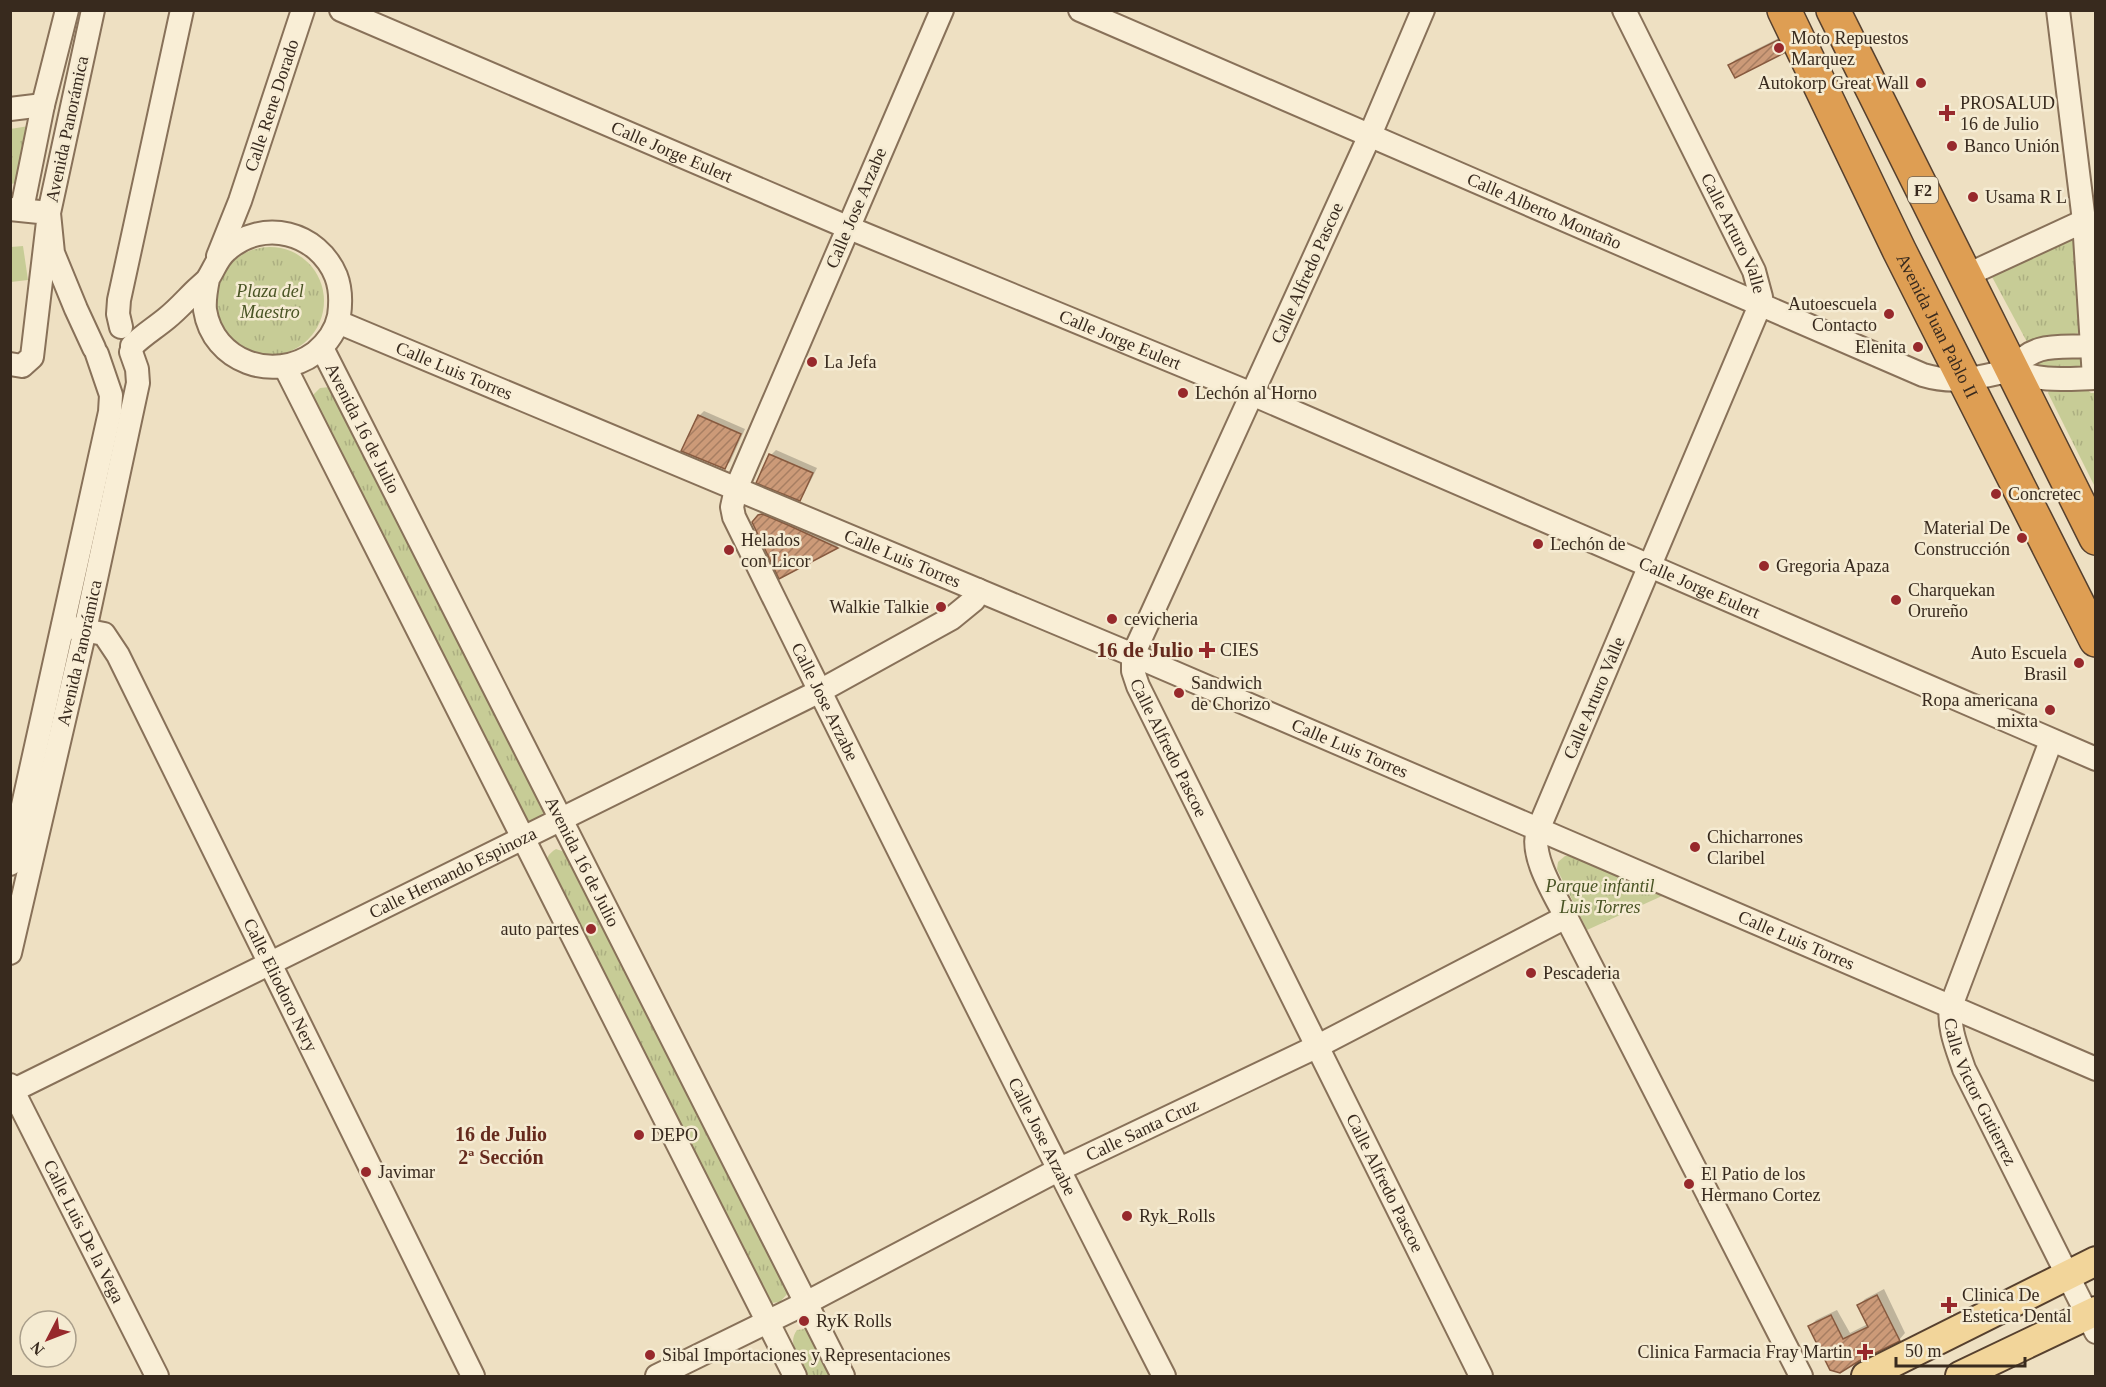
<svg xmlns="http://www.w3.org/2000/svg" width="2106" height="1387" font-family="Georgia,serif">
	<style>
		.park { fill: url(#park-tufts) }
		.pitch { fill: #c7cc96 }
		.shadow { fill: #0003 }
		.building { fill: url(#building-hatch); stroke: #875a3f; stroke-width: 1.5 }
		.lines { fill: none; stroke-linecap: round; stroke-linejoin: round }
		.minor-casing { stroke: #887159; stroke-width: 26 }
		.major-casing { stroke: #56402e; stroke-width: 32 }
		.highway-casing { stroke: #56402e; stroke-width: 36 }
		.minor { stroke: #f9eed6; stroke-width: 22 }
		.major { stroke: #f2d59a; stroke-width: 28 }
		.highway { stroke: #de9e53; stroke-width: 33 }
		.poi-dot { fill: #97292c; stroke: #f5ebd2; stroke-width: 2 }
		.labels { text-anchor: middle; stroke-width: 5; stroke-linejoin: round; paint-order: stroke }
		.shield { fill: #f5ebd2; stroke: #716454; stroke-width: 1.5 }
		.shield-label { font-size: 16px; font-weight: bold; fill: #382a1e }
		.poi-label { font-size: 18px; fill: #382a1e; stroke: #f5ebd2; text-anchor: start }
		.street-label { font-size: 18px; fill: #382a1e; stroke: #f5ebd2 }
		.park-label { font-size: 18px; font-style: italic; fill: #495424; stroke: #f5ebd2 }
		.neighbourhood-label { font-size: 20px; font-weight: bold; fill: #652a1d; stroke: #f5ebd2 }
		.quarter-label { font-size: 21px; font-weight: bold; fill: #652a1d; stroke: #f5ebd2 }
	</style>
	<defs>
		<pattern id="park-tufts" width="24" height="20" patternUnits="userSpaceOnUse" patternTransform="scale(1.5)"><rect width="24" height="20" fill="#c7cc96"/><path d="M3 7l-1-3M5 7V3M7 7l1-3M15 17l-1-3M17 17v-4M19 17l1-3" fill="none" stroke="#acaf81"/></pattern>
		<pattern id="building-hatch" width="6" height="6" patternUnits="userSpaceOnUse" patternTransform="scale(1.5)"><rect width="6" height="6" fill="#cc9a78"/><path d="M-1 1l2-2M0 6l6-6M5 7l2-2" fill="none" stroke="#a77e62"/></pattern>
	</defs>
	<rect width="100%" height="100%" fill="#eee0c2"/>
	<g class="park">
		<polygon points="29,126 16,183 11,184 10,129"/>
		<polygon points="2073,239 2080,333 2027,342 1991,275"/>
		<circle cx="270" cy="301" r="54"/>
		<polygon points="2081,354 2084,361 2080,368 2043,372 2037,366 2038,357"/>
		<polygon points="2079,383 2091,393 2095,393 2095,487 2048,393 2051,386"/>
		<polygon points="330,387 544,808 542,817 534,824 525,823 310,403 314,394 320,388"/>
		<path d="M 556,849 L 568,853 L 789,1292 L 780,1302 L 771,1303 L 764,1298 L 546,867 C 546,858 548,854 556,849 Z"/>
		<polygon points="1565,856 1573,856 1662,896 1587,930 1557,869 1558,862"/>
		<path d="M 805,1329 L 811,1335 L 831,1376 L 808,1376 C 801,1362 786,1344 797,1330 Z"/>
	</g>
	<polygon class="pitch" points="23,246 28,280 11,282 11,247"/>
	<g class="shadow">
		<polygon points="1783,36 1788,47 1783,52 1730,65 1735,60"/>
		<polygon points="704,411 745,429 730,462 724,467 699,416"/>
		<polygon points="776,450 817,468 804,494 799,499 771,455"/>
		<polygon points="768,507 845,540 837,547 780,577 759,516"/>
		<polygon points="1884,1289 1905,1333 1899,1340 1858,1360 1810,1326 1816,1320 1837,1310 1850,1333 1868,1324 1859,1305 1865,1299"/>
	</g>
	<g class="building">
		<polygon points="1778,40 1784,53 1735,78 1728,65"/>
		<polygon points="698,415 741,434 725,469 681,451"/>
		<polygon points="769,454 813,473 800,501 756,483"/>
		<polygon points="762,514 788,525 838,548 779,579 752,522 758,515"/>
		<polygon points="1877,1295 1900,1341 1859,1361 1840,1373 1830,1370 1808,1326 1831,1315 1843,1339 1868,1327 1857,1305"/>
	</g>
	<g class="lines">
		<g class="minor-casing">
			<g id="minor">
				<polyline points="93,10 49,213 53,253 76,309 94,348"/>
				<path id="s1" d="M 341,10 L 847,227 L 1252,394 L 2096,759"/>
				<path id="s2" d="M 942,10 L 736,489 L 732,507 L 734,517 C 875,804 1018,1091 1164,1376"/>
				<path id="s3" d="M 1080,10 L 1923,375 C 1956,385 1980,377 2012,370"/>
				<path id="s4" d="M 1423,10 L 1370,135 L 1133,655 L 1133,671 L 1138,686 L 1481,1376"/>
				<path id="s5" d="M 1624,10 L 1754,271 L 1761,297 L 1760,305 L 1538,830 C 1529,855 1555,895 1566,917 L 1801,1376"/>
				<polyline points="10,109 43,105"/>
				<polyline points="10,209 49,213 32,357 22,366 10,364"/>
				<polyline points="22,209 43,105 67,10"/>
				<path id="s6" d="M 218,256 L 240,201 L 303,10"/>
				<polyline points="1965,276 2084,221"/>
				<path id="s7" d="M 338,322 L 1133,655 L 2096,1069"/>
				<polyline points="121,327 118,314 119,300 182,10"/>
				<path d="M 132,346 C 143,335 155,328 167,318 C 177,310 185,301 194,292 C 198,288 203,284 207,280 C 214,270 217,258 227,250 C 263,218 318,232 336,276 C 341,289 341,302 339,316 C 336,331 326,344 315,353 C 274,383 213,362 205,310 C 204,300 206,289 208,279"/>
				<path id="s8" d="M 322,348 L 843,1376"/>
				<polyline points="285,367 795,1376"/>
				<path d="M 2012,370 C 2040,382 2064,379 2094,378 L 2084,221 L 2058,10"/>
				<path d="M 2012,370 C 2034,341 2058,348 2091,346"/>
				<path id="s9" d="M 63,626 L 104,634 L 118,655 L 473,1376"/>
				<path id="s10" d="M 2051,741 L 1951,1006 C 1948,1028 1957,1048 1964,1069 L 2096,1332"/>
				<polyline points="10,864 110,412 111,395 97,354"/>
				<path id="s11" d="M 10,953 L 85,630 L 138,383 L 137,369 L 131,352"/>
				<path id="s12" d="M 10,1085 L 157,1376"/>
				<path id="s13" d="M 10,1092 L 820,691 L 952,618 L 974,600 L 978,590"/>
				<path id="s14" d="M 657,1376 L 806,1303 L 1058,1170 L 1318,1046 L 1566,917"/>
			</g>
		</g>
		<g class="major-casing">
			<g id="major">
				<polyline points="1866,1376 2096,1261"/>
				<polyline points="1960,1376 2096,1311"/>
			</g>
		</g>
		<g class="highway-casing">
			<g id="highway">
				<path id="s15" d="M 1784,10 L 1899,250 L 2096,640"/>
				<polyline points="1833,10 2096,538"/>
			</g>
		</g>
		<use href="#minor" class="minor"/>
		<use href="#major" class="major"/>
		<use href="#highway" class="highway"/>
	</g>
	<g class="poi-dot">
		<circle cx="1779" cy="48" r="6"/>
		<circle cx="1921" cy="83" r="6"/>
		<path d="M1944 104h6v6h6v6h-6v6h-6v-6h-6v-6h6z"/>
		<circle cx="1952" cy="146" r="6"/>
		<circle cx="1973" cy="197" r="6"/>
		<circle cx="1889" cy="314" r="6"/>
		<circle cx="1918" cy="347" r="6"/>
		<circle cx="812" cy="362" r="6"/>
		<circle cx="1183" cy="393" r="6"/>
		<circle cx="1996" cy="494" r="6"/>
		<circle cx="2022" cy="538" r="6"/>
		<circle cx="1538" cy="544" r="6"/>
		<circle cx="729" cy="550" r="6"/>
		<circle cx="1764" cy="566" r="6"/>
		<circle cx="1896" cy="600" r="6"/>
		<circle cx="941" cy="607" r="6"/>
		<circle cx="1112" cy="619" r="6"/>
		<path d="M1204 641h6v6h6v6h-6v6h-6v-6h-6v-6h6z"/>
		<circle cx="2079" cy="663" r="6"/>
		<circle cx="1179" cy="693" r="6"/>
		<circle cx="2050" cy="710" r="6"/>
		<circle cx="1695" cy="847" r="6"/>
		<circle cx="591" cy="929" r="6"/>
		<circle cx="1531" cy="973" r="6"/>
		<circle cx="639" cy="1135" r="6"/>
		<circle cx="366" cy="1172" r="6"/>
		<circle cx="1689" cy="1184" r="6"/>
		<circle cx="1127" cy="1216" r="6"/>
		<path d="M1946 1296h6v6h6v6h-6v6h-6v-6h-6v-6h6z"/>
		<circle cx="804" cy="1321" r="6"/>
		<path d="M1862 1343h6v6h6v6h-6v6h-6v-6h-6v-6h6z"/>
		<circle cx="650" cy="1355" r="6"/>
	</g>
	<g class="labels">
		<rect class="shield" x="1908" y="177" width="30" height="26" rx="4.5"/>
		<g class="shield-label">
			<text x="1923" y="196">F2</text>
		</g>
		<g class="poi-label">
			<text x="1791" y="44">Moto Repuestos<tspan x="1791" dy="21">Marquez</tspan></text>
			<text x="1909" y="89" text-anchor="end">Autokorp Great Wall</text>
			<text x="1960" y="109">PROSALUD<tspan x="1960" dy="21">16 de Julio</tspan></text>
			<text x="1964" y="152">Banco Unión</text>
			<text x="1985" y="203">Usama R L</text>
			<text x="1877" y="310" text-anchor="end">Autoescuela<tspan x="1877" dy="21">Contacto</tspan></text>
			<text x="1906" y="353" text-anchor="end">Elenita</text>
			<text x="824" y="368">La Jefa</text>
			<text x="1195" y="399">Lechón al Horno</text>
			<text x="2008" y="500">Concretec</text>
			<text x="2010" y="534" text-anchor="end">Material De<tspan x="2010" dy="21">Construcción</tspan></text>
			<text x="741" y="546">Helados<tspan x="741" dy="21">con Licor</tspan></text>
			<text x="1550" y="550">Lechón de</text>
			<text x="1776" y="572">Gregoria Apaza</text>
			<text x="1908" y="596">Charquekan<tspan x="1908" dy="21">Orureño</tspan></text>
			<text x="929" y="613" text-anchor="end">Walkie Talkie</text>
			<text x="1124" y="625">cevicheria</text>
			<text x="1220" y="656">CIES</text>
			<text x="2067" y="659" text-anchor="end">Auto Escuela<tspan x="2067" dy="21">Brasil</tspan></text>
			<text x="1191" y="689">Sandwich<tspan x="1191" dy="21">de Chorizo</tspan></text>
			<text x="2038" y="706" text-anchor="end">Ropa americana<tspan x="2038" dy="21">mixta</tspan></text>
			<text x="1707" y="843">Chicharrones<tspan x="1707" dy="21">Claribel</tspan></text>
			<text x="579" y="935" text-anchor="end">auto partes</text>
			<text x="1543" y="979">Pescaderia</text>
			<text x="651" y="1141">DEPO</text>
			<text x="378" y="1178">Javimar</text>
			<text x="1701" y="1180">El Patio de los<tspan x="1701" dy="21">Hermano Cortez</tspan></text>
			<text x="1139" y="1222">Ryk_Rolls</text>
			<text x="1962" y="1301">Clinica De<tspan x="1962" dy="21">Estetica Dental</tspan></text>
			<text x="816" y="1327">RyK Rolls</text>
			<text x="1852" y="1358" text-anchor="end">Clinica Farmacia Fray Martin</text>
			<text x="662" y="1361">Sibal Importaciones y Representaciones</text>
		</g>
		<g class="street-label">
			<text dy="6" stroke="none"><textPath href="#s6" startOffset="160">Calle Rene Dorado</textPath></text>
			<text transform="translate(67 129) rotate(-78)" y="6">Avenida Panorámica</text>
			<text dy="6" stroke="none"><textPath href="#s1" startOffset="360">Calle Jorge Eulert</textPath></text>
			<text transform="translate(856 208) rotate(-67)" y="6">Calle Jose Arzabe</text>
			<text dy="6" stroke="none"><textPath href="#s3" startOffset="506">Calle Alberto Montaño</textPath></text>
			<text dy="6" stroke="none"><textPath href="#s5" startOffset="249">Calle Arturo Valle</textPath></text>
			<text transform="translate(1307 273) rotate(-66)" y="6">Calle Alfredo Pascoe</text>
			<text dy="6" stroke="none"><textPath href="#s15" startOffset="351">Avenida Juan Pablo II</textPath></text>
			<text dy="6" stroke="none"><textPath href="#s1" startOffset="846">Calle Jorge Eulert</textPath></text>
			<text dy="6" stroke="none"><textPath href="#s7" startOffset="126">Calle Luis Torres</textPath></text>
			<text dy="6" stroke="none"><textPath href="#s8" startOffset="90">Avenida 16 de Julio</textPath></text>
			<text dy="6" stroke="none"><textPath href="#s7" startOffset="612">Calle Luis Torres</textPath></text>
			<text dy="6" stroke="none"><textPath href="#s1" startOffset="1476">Calle Jorge Eulert</textPath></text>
			<text dy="6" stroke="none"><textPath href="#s11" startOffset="308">Avenida Panorámica</textPath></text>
			<text transform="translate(1594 698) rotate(-67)" y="6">Calle Arturo Valle</text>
			<text dy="6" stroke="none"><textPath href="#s2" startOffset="756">Calle Jose Arzabe</textPath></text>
			<text dy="6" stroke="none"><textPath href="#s4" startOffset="808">Calle Alfredo Pascoe</textPath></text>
			<text dy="6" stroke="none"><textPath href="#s7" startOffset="1098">Calle Luis Torres</textPath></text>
			<text dy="6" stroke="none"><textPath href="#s8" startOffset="576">Avenida 16 de Julio</textPath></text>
			<text dy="6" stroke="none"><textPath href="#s13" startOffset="494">Calle Hernando Espinoza</textPath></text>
			<text dy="6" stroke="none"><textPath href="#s7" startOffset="1584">Calle Luis Torres</textPath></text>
			<text dy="6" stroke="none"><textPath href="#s9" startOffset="435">Calle Eliodoro Nery</textPath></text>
			<text dy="6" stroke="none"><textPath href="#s10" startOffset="375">Calle Victor Gutierrez</textPath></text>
			<text dy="6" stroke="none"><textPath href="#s14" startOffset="544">Calle Santa Cruz</textPath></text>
			<text dy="6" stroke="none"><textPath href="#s2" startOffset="1242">Calle Jose Arzabe</textPath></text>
			<text dy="6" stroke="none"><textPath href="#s4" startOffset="1294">Calle Alfredo Pascoe</textPath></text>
			<text dy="6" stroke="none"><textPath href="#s12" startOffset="164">Calle Luis De la Vega</textPath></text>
		</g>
		<g class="park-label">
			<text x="270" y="297">Plaza del<tspan x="270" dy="21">Maestro</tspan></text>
			<text x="1600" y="892">Parque infantil<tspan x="1600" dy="21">Luis Torres</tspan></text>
		</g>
		<g class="neighbourhood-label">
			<text x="501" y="1141">16 de Julio<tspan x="501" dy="23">2ª Sección</tspan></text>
		</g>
		<g class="quarter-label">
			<text x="1145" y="657">16 de Julio</text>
		</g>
	</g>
	<rect width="2106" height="1387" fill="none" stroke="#382a1e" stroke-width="24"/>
	<g transform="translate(48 1339) rotate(228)"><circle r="28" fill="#f5ebd2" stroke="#a99e8a" stroke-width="1.5"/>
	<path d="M0-4.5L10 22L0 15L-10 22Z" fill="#97292c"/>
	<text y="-9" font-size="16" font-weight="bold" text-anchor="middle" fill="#382a1e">N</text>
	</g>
	<path d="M1896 1357v9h129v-9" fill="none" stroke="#382a1e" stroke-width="3"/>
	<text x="1905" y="1357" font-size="18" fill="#382a1e" stroke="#f5ebd2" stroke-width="4.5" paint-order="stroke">50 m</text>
</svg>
